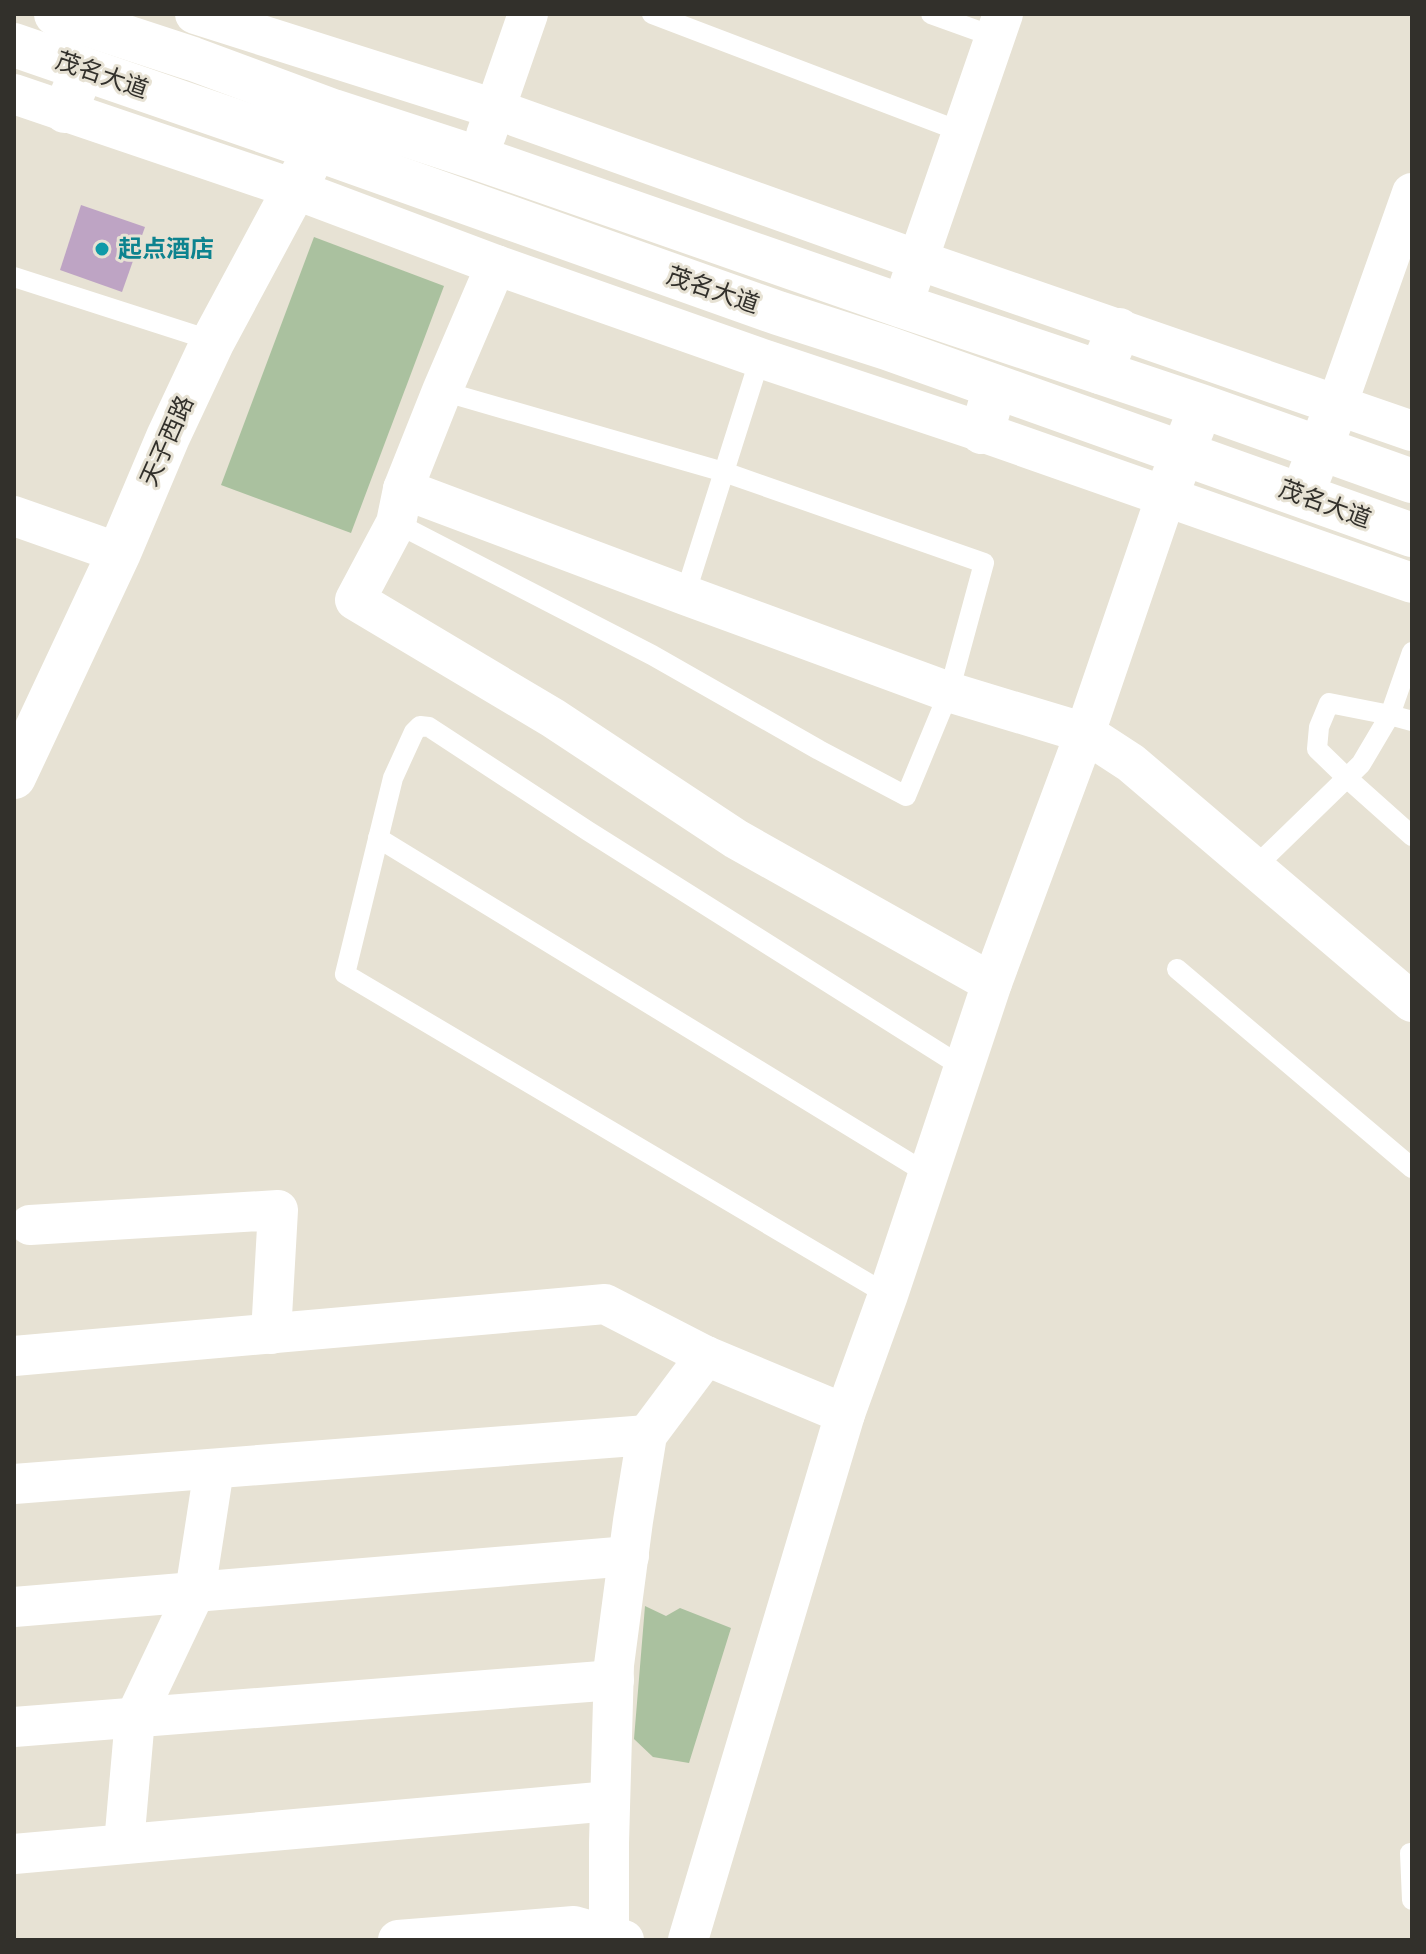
<svg xmlns="http://www.w3.org/2000/svg" width="1426" height="1954" font-family="'Roboto Condensed','Noto Sans SC',sans-serif">
	<style>
		.green { fill: #aac19f }
		.building { fill: #bea4c4 }
		.lines { fill: none; stroke-linecap: round; stroke-linejoin: round }
		.service { stroke: #fff; stroke-width: 20 }
		.minor { stroke: #fff; stroke-width: 40 }
		.tertiary { stroke: #fff; stroke-width: 44 }
		.secondary { stroke: #fff; stroke-width: 44 }
		.culture-dot { fill: #0f9aa8; stroke: #e7e2d4; stroke-width: 3 }
		.labels { text-anchor: middle; stroke-width: 6; stroke-linejoin: round; paint-order: stroke }
		.street-label { font-size: 24px; fill: #32302b; stroke: #e7e2d4 }
		.culture-label { font-size: 24px; font-weight: bold; fill: #0d838f; stroke: #e7e2d4; text-anchor: start }
	</style>
	<rect width="100%" height="100%" fill="#e7e2d4"/>
	<g class="green">
		<polygon points="314,237 444,286 351,533 221,485"/>
		<polygon points="645,1606 666,1616 680,1608 731,1628 689,1763 653,1757 634,1739"/>
	</g>
	<polygon class="building" points="81,205 145,227 122,292 60,270"/>
	<g class="lines">
		<g class="service">
			<polyline points="652,14 962,132"/>
			<polyline points="931,14 995,37"/>
			<polyline points="14,277 213,341"/>
			<polyline points="396,523 652,655 819,750 906,796 949,692 984,563 724,472 442,391"/>
			<polyline points="685,595 760,358"/>
			<polyline points="1412,721 1390,715 1329,703 1319,727 1317,749 1347,778 1412,836"/>
			<polyline points="378,838 928,1174"/>
			<polyline points="1254,868 1361,764 1390,715 1412,652"/>
			<polyline points="1177,969 1412,1168"/>
			<polyline points="888,1295 345,974 393,778 414,732 420,726 429,727 588,831 964,1068"/>
			<polyline points="1410,1853 1412,1900"/>
		</g>
		<g class="minor">
			<polyline points="195,14 495,109 918,260 1412,431"/>
			<polyline points="14,94 294,189 496,265 760,358 982,432 1412,583"/>
			<polyline points="486,135 528,14"/>
			<polyline points="496,265 442,391 403,489 685,595 949,692 1085,733 1131,763 1412,1002"/>
			<polyline points="909,286 1003,14"/>
			<polyline points="1337,405 1412,193"/>
			<polyline points="403,489 396,523 355,600 553,718 736,839 992,983"/>
			<polyline points="14,516 119,553"/>
			<polyline points="30,1225 278,1210 271,1334"/>
			<polyline points="14,1356 605,1304 706,1356 845,1414"/>
			<polyline points="14,1484 647,1435"/>
			<polyline points="14,1607 629,1556"/>
			<polyline points="14,1727 614,1680"/>
			<polyline points="124,1844 135,1718 195,1592 214,1469"/>
			<polyline points="14,1854 610,1801"/>
			<polyline points="609,1936 609,1843 614,1665 633,1521 647,1435 706,1356"/>
			<polyline points="398,1940 574,1926 624,1940"/>
			<polyline points="688,1940 845,1414 888,1295 992,983 1085,733 1166,496"/>
		</g>
		<polyline class="tertiary" points="14,777 119,553 168,437 213,341 316,149 331,116"/>
		<g class="secondary">
			<polyline points="56,14 193,59 333,111 477,158 902,306 1201,406 1412,481"/>
			<polyline points="14,45 316,149 778,313 887,348 1412,535"/>
			<polyline points="65,111 83,69"/>
			<polyline points="1100,372 1119,330"/>
			<polyline points="982,432 995,387"/>
			<polyline points="1310,474 1337,405"/>
			<polyline points="1166,496 1193,427"/>
		</g>
	</g>
	<circle class="culture-dot" cx="102" cy="249" r="8"/>
	<g class="labels">
		<g class="street-label">
			<text transform="translate(102 75) rotate(19)" y="8">茂名大道</text>
			<text transform="translate(713 290) rotate(19)" y="8">茂名大道</text>
			<text transform="translate(167 441) rotate(-66)" y="8">天子西路</text>
			<text transform="translate(1325 504) rotate(20)" y="8">茂名大道</text>
		</g>
		<g class="culture-label">
			<text x="118" y="257">起点酒店</text>
		</g>
	</g>
	<rect width="1426" height="1954" fill="none" stroke="#32302b" stroke-width="32"/>
</svg>
